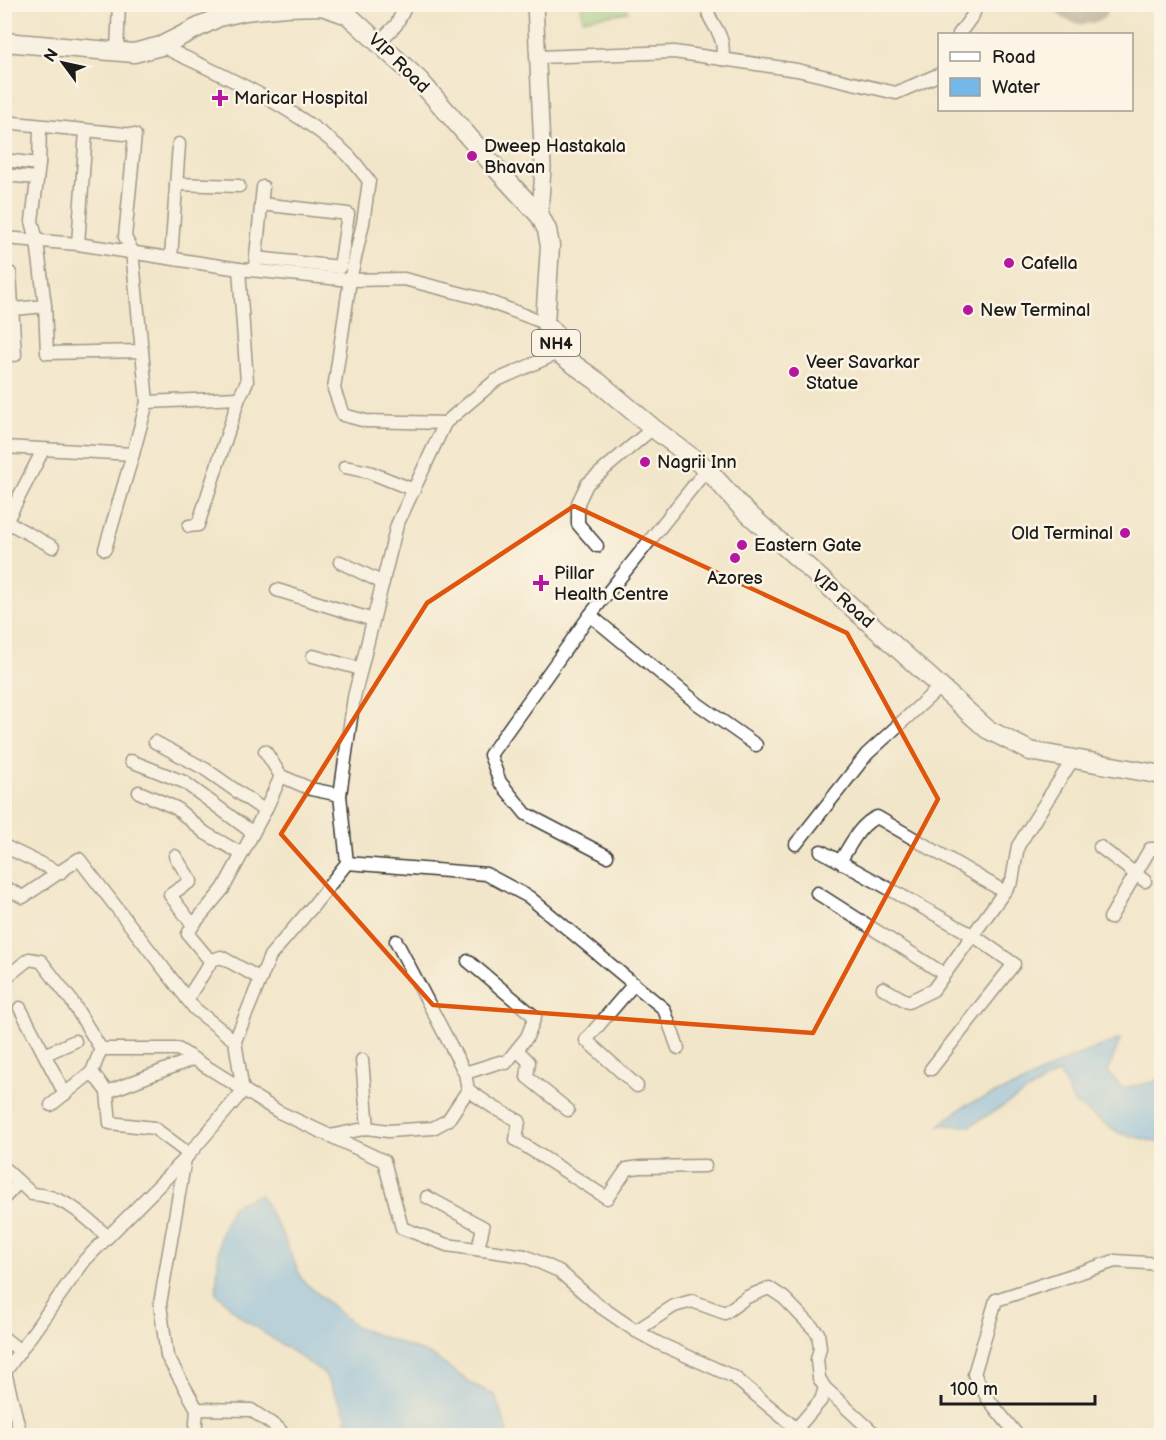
<svg xmlns="http://www.w3.org/2000/svg" width="1166" height="1440" font-family="'Balsamiq Sans',sans-serif">
	<style>
		.green { fill: #8ecb80; stroke: #55744e; stroke-width: 1.5 }
		.water { fill: #74b8ea; stroke: #486a83; stroke-width: 1.5 }
		.lines { fill: none; stroke-linecap: round; stroke-linejoin: round }
		.taxiway { stroke: #878173; stroke-width: 28 }
		.minor-casing { stroke: #3c3a36; stroke-width: 15 }
		.major-casing { stroke: #3c3a36; stroke-width: 18 }
		.highway-casing { stroke: #3c3a36; stroke-width: 21 }
		.minor { stroke: #fff; stroke-width: 12 }
		.major { stroke: #fff; stroke-width: 15 }
		.highway { stroke: #fff; stroke-width: 18 }
		.marked { fill: none; stroke: #de560d; stroke-width: 4.5; stroke-linejoin: round }
		.poi-dot { fill: #b5179e; stroke: #fcf5e5; stroke-width: 2 }
		.labels { text-anchor: middle; stroke-width: 5; stroke-linejoin: round; paint-order: stroke }
		.shield { fill: #fcf5e5; stroke: #5f5d58; stroke-width: 1.5 }
		.shield-label { font-size: 16px; font-weight: bold; fill: #1c1c1c }
		.street-label { font-size: 18px; fill: #1c1c1c; stroke: #fcf5e5 }
		.poi-label { font-size: 18px; fill: #1c1c1c; stroke: #fcf5e5; text-anchor: start }
	</style>
	<rect width="100%" height="100%" fill="#fcf5e5"/>
	<filter id="ink" filterUnits="userSpaceOnUse"><feTurbulence type="fractalNoise" baseFrequency=".0167" numOctaves="2"/><feDisplacementMap in="SourceGraphic" scale="12" xChannelSelector="R" yChannelSelector="G"/><feConvolveMatrix kernelMatrix="1 2 1 2 8 2 1 2 1" color-interpolation-filters="sRGB"/></filter>
	<filter id="wash" filterUnits="userSpaceOnUse"><feTurbulence type="fractalNoise" baseFrequency=".008" numOctaves="4" result="noise"/><feDisplacementMap in="SourceGraphic" scale="24" xChannelSelector="R" yChannelSelector="G"/><feGaussianBlur stdDeviation="1.35" result="paint"/><feColorMatrix in="noise" values="0 0 0 0 0 0 0 0 0 0 0 0 0 0 0 0 0 1.4 0 .05"/><feComposite in="paint" operator="in"/></filter>
	<g filter="url(#wash)">
		<rect width="100%" height="100%" fill="#f2e6ca"/>
		<polygon class="green" points="581,5 627,5 628,12 583,19"/>
		<g class="water">
			<polygon points="1120,1039 1108,1072 1122,1088 1153,1082 1161,1078 1161,1143 1119,1133 1074,1103 1059,1072 970,1126 939,1125 966,1105 1023,1083 1070,1058"/>
			<polygon points="260,1194 283,1236 302,1280 356,1327 431,1355 472,1384 495,1395 508,1433 507,1435 346,1435 346,1415 324,1373 242,1318 216,1293 220,1236 232,1206"/>
		</g>
		<g class="lines">
			<path class="taxiway" d="M 1068,4 C 1075,11 1085,12 1094,8 L 1095,4"/>
		</g>
	</g>
	<g filter="url(#ink)">
		<g class="lines">
			<g class="minor-casing">
				<g id="minor">
					<path d="M 707,4 C 707,25 727,31 722,59"/>
					<polyline points="959,34 973,15 977,4"/>
					<polyline points="379,42 396,25 407,4"/>
					<path d="M 161,46 C 226,77 295,106 349,156 C 356,164 363,173 369,181 L 363,223 L 350,280 L 334,389 L 343,415 L 366,421 L 445,423"/>
					<polyline points="117,52 119,4"/>
					<polyline points="538,57 674,52 797,70 896,93 940,74"/>
					<polyline points="4,122 135,135 125,237 132,251 147,402 133,454 4,447"/>
					<polyline points="40,126 39,164 32,221 37,241 45,306 47,353 142,351"/>
					<polyline points="4,160 39,164"/>
					<polyline points="4,175 37,178"/>
					<polyline points="176,184 239,186"/>
					<polyline points="4,238 78,244 239,269 350,280 404,279 479,298 545,323"/>
					<polyline points="78,244 86,131"/>
					<polyline points="171,258 179,144"/>
					<polyline points="256,258 340,267 348,214 261,204"/>
					<polyline points="255,266 263,187"/>
					<polyline points="10,273 15,355"/>
					<polyline points="4,310 45,306"/>
					<polyline points="147,402 239,398"/>
					<polyline points="345,467 369,472 414,490"/>
					<polyline points="7,522 53,547"/>
					<polyline points="4,526 43,450"/>
					<polyline points="189,526 198,525 239,398 247,382 239,269"/>
					<polyline points="597,546 578,524 578,503 587,484 653,428"/>
					<polyline points="105,549 133,454"/>
					<polyline points="340,562 383,583"/>
					<polyline points="277,590 373,620"/>
					<polyline points="590,615 698,704 756,745"/>
					<polyline points="313,656 361,669"/>
					<polyline points="155,742 205,769 265,811 281,776"/>
					<polyline points="265,751 281,776 311,789 340,795"/>
					<polyline points="131,761 184,782 253,833 265,811"/>
					<polyline points="139,792 176,808 205,833 242,854 253,833"/>
					<polyline points="796,844 867,754 940,687"/>
					<polyline points="4,846 60,873"/>
					<polyline points="1100,847 1145,881"/>
					<polyline points="821,851 974,936 1014,964 931,1069"/>
					<polyline points="242,854 223,889 193,925 188,934 207,957 212,960 221,957 261,979"/>
					<polyline points="175,856 191,881 170,895 193,925"/>
					<polyline points="607,856 526,814 500,782 490,755 590,615 707,469"/>
					<polyline points="347,863 486,874 529,897 664,1009 678,1048"/>
					<path d="M 843,864 L 842,858 C 851,844 860,824 877,817 L 1003,891"/>
					<polyline points="4,887 23,897 79,859 195,1009 235,1041"/>
					<polyline points="817,893 944,974"/>
					<polyline points="1110,918 1150,849 1159,849 1162,845"/>
					<polyline points="396,941 465,1073"/>
					<polyline points="4,979 29,959 41,961 71,1000 101,1049 178,1049 279,1112 384,1161 402,1228 447,1245 525,1256 559,1271 598,1305 636,1331 658,1343 734,1377 805,1436"/>
					<polyline points="634,984 586,1040 637,1086"/>
					<polyline points="883,988 908,1002 933,990 1012,881 1018,846 1073,759"/>
					<polyline points="187,999 212,960"/>
					<polyline points="20,1008 65,1094"/>
					<polyline points="101,1049 92,1072 107,1092 193,1059"/>
					<polyline points="517,1050 529,1062 527,1077 568,1110"/>
					<polyline points="46,1054 75,1041"/>
					<polyline points="362,1060 368,1128"/>
					<polyline points="468,1090 493,1107 519,1121 516,1140 607,1198 627,1169 640,1167 705,1166"/>
					<polyline points="107,1092 110,1123 154,1128 189,1154"/>
					<polyline points="51,1105 92,1072"/>
					<polyline points="330,1136 368,1128 388,1131 433,1128 448,1120 468,1090 465,1073 500,1062 506,1063 527,1037 535,1017 468,961"/>
					<polyline points="185,1159 160,1304 167,1356 197,1409 195,1436"/>
					<path d="M 6,1170 L 32,1194 C 64,1195 86,1217 108,1237"/>
					<polyline points="427,1197 483,1227 478,1249"/>
					<polyline points="4,1198 19,1182"/>
					<polyline points="636,1331 674,1306 692,1301 725,1313 747,1297 769,1288 784,1298 818,1333 820,1348 817,1360 819,1378 825,1388 821,1400 797,1428"/>
					<polyline points="4,1338 20,1351"/>
					<polyline points="825,1388 877,1436"/>
					<polyline points="197,1409 251,1410 278,1428 285,1436"/>
					<polyline points="21,1436 5,1372 85,1260 185,1159 243,1091 235,1041 270,956 313,906 347,863 340,795 354,697 397,525 445,423 495,381 558,353"/>
					<polyline points="1018,1436 988,1399 974,1374 996,1300 1115,1261 1162,1264"/>
				</g>
			</g>
			<g class="major-casing">
				<polyline id="major" points="535,4 543,167 540,216"/>
			</g>
			<g class="highway-casing">
				<polyline id="highway" points="4,42 134,53 161,46 219,17 245,11 286,7 322,6 348,15 419,80 502,175 540,216 547,230 550,246 545,323 554,332 558,353 597,381 653,428 707,469 742,508 987,729 1030,751 1162,775"/>
			</g>
			<use href="#minor" class="minor"/>
			<use href="#major" class="major"/>
			<use href="#highway" class="highway"/>
		</g>
	</g>
	<path d="M0 0H1166V1440H0ZM 574,506 L 847,633 L 938,799 L 813,1033 L 433,1005 L 281,834 L 427,603 Z" fill="#f2e6ca" fill-opacity=".55" fill-rule="evenodd"/>
	<path class="marked" d="M 574,506 L 847,633 L 938,799 L 813,1033 L 433,1005 L 281,834 L 427,603 Z"/>
	<g class="poi-dot">
		<path d="M217 89h6v6h6v6h-6v6h-6v-6h-6v-6h6z"/>
		<circle cx="472" cy="156" r="6"/>
		<circle cx="1009" cy="263" r="6"/>
		<circle cx="968" cy="310" r="6"/>
		<circle cx="794" cy="372" r="6"/>
		<circle cx="645" cy="462" r="6"/>
		<circle cx="1125" cy="533" r="6"/>
		<circle cx="742" cy="545" r="6"/>
		<circle cx="735" cy="558" r="6"/>
		<path d="M538 574h6v6h6v6h-6v6h-6v-6h-6v-6h6z"/>
	</g>
	<g class="labels">
		<rect class="shield" x="532" y="330" width="48" height="26" rx="4.5"/>
		<g class="shield-label">
			<text x="556" y="349">NH4</text>
		</g>
		<g class="street-label">
			<text transform="translate(399 63) rotate(44)" y="6">VIP Road</text>
			<text transform="translate(843 599) rotate(42)" y="6">VIP Road</text>
		</g>
		<g class="poi-label">
			<text x="234" y="104">Maricar Hospital</text>
			<text x="484" y="152">Dweep Hastakala<tspan x="484" dy="21">Bhavan</tspan></text>
			<text x="1021" y="269">Cafella</text>
			<text x="980" y="316">New Terminal</text>
			<text x="806" y="368">Veer Savarkar<tspan x="806" dy="21">Statue</tspan></text>
			<text x="657" y="468">Nagrii Inn</text>
			<text x="1113" y="539" text-anchor="end">Old Terminal</text>
			<text x="754" y="551">Eastern Gate</text>
			<text x="554" y="579">Pillar<tspan x="554" dy="21">Health Centre</tspan></text>
			<text x="735" y="584" text-anchor="middle">Azores</text>
		</g>
	</g>
	<rect width="1166" height="1440" fill="none" stroke="#fcf5e5" stroke-width="24"/>
	<rect x="938" y="33" width="195" height="78" fill="#fcf5e5" stroke="#a29e95" stroke-width="1.5"/>
	<rect x="950" y="52" width="30" height="9" fill="#ffffff" stroke="#a29e95" stroke-width="1.5"/>
	<text x="992" y="63" font-size="18" fill="#1c1c1c">Road</text>
	<rect x="950" y="78" width="30" height="18" fill="#74b8ea" stroke="#a29e95" stroke-width="1.5"/>
	<text x="992" y="93" font-size="18" fill="#1c1c1c">Water</text>
	<g transform="translate(63 63) rotate(303)" stroke="#fcf5e5" stroke-width="4.5" paint-order="stroke">
	<path d="M0-4.5L10 22L0 15L-10 22Z" fill="#1c1c1c"/>
	<text y="-9" font-size="16" font-weight="bold" text-anchor="middle" fill="#1c1c1c">N</text>
	</g>
	<path d="M941 1395v9h154v-9" fill="none" stroke="#1c1c1c" stroke-width="3"/>
	<text x="950" y="1395" font-size="18" fill="#1c1c1c" stroke="#fcf5e5" stroke-width="4.5" paint-order="stroke">100 m</text>
</svg>
